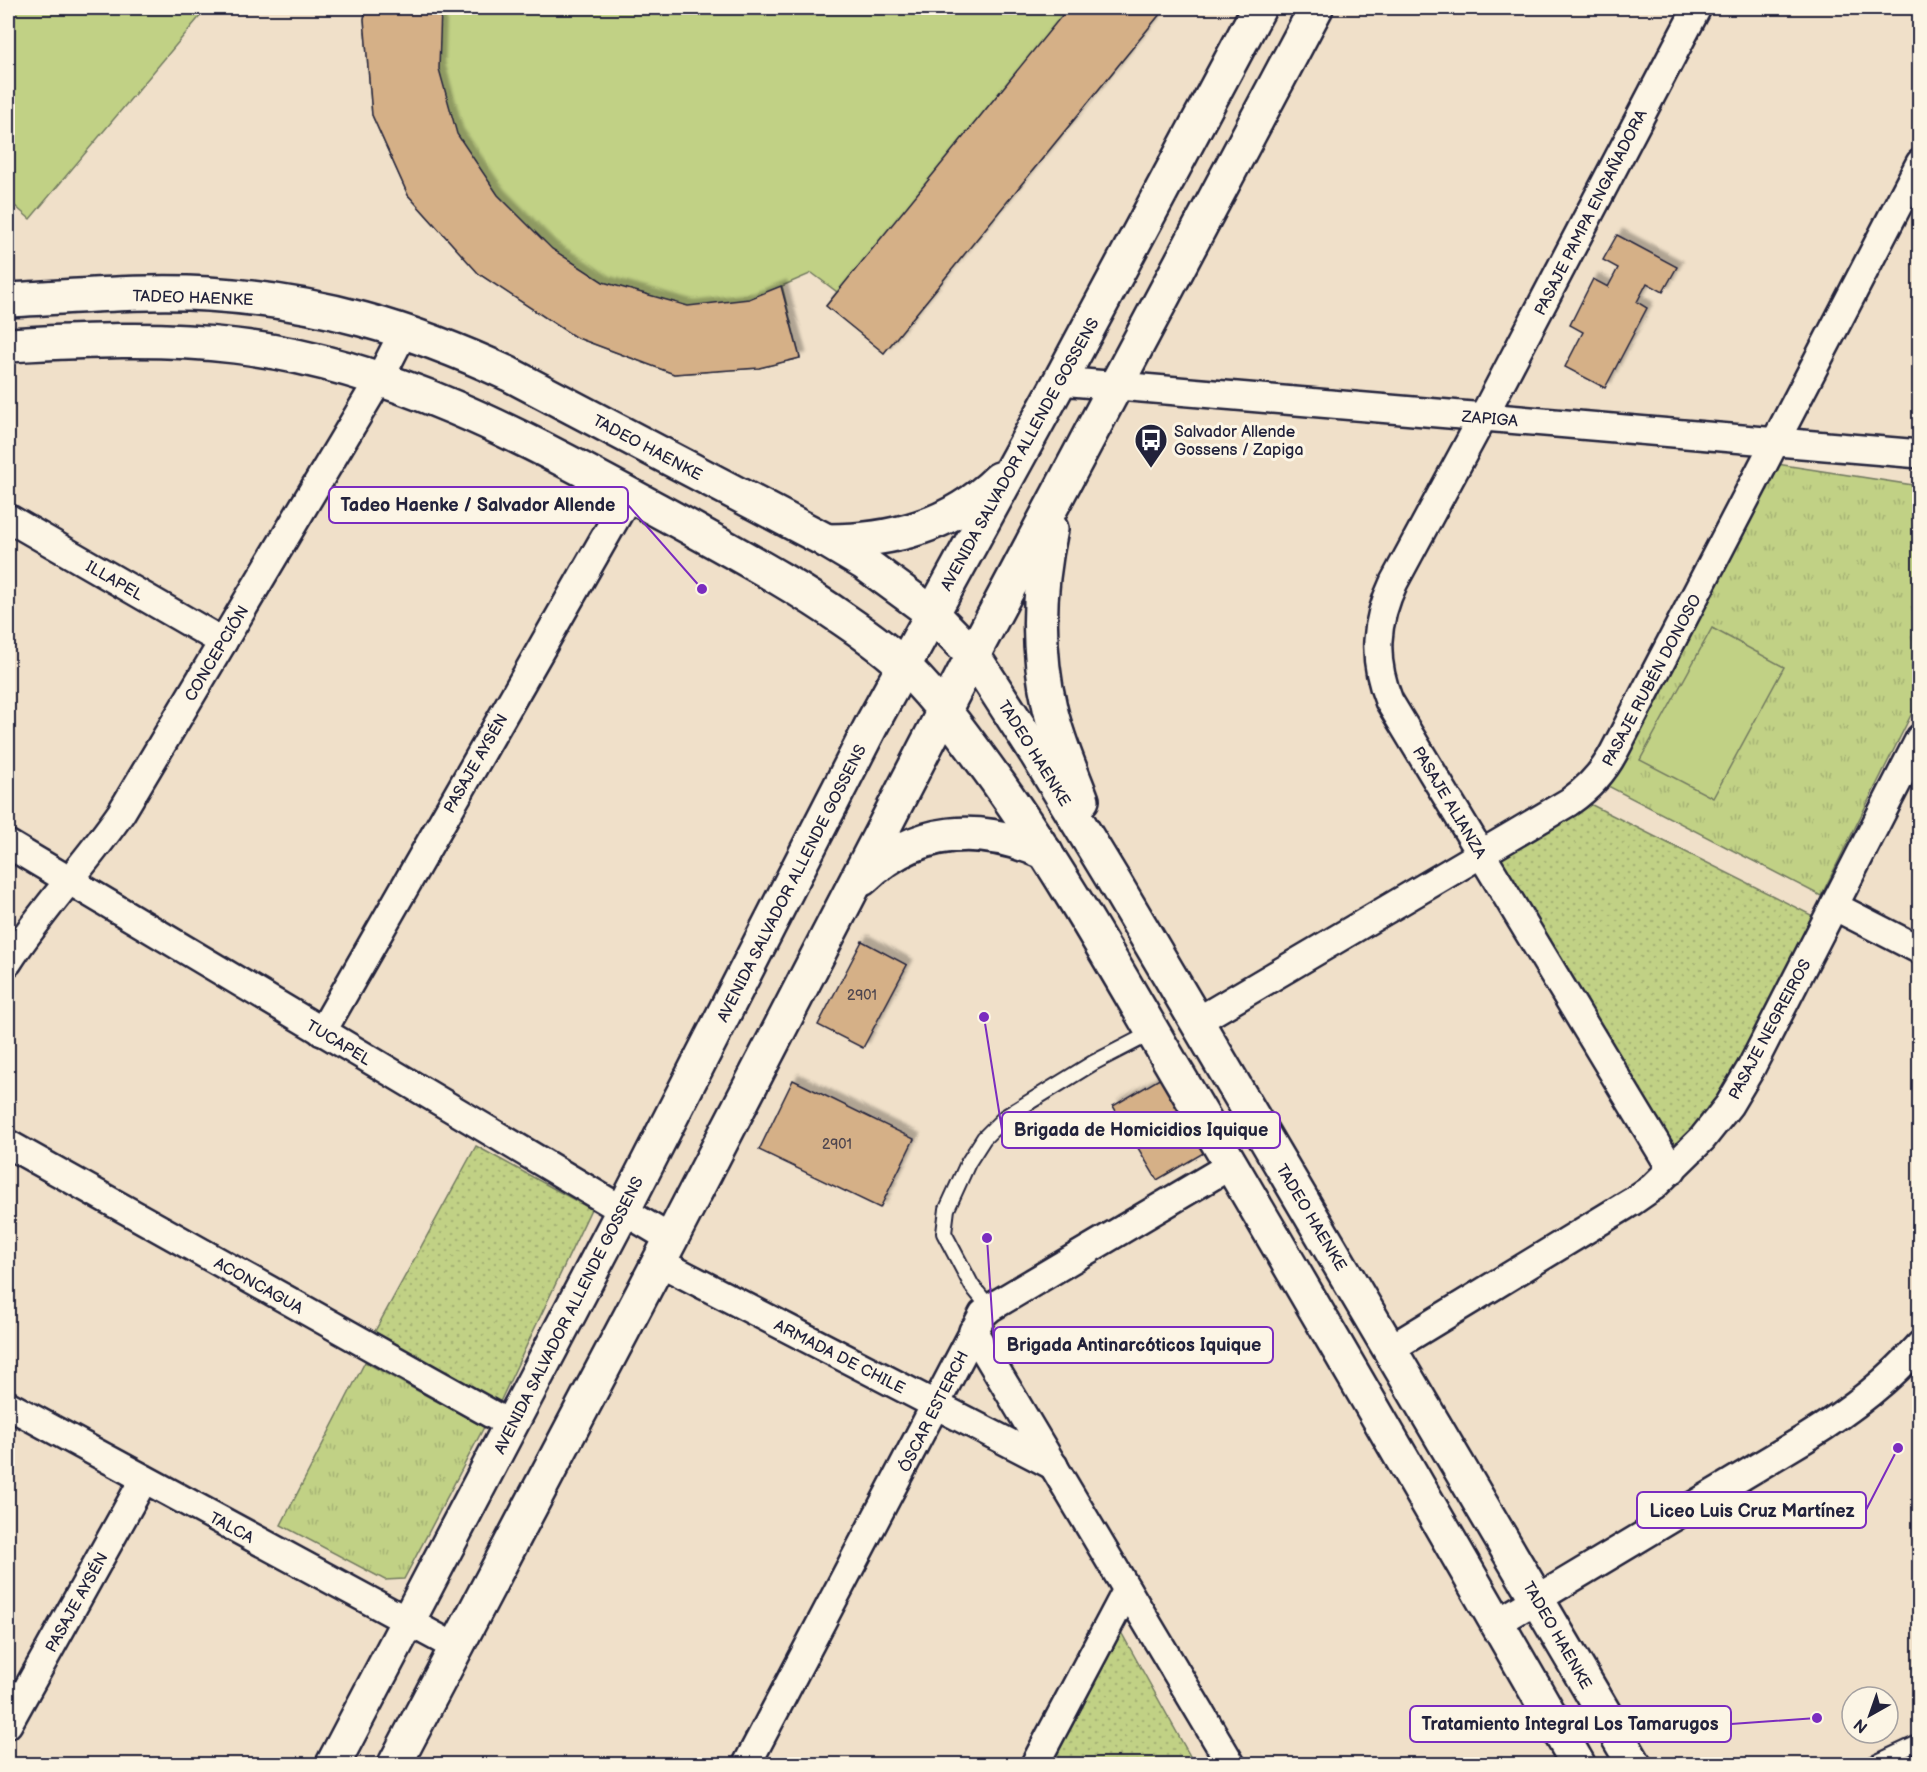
<svg xmlns="http://www.w3.org/2000/svg" width="1927" height="1772" font-family="'Balsamiq Sans',sans-serif">
	<style>
		.grass { fill: url(#grass-dots); stroke: #727a60; stroke-width: 1.5 }
		.park { fill: url(#park-tufts); stroke: #727a60; stroke-width: 1.5 }
		.garden { fill: #c1d185; stroke: #727a60; stroke-width: 1.5 }
		.building { fill: #d5b087; stroke: #22223b; stroke-width: 1.5; filter: url(#shadow) }
		.lines { fill: none; stroke-linecap: round; stroke-linejoin: round }
		.service-casing { stroke: #22223b; stroke-width: 18 }
		.minor-casing { stroke: #22223b; stroke-width: 32 }
		.secondary-casing { stroke: #22223b; stroke-width: 38 }
		.service { stroke: #fcf5e5; stroke-width: 14 }
		.minor { stroke: #fcf5e5; stroke-width: 27 }
		.secondary { stroke: #fcf5e5; stroke-width: 33 }
		.labels { text-anchor: middle; stroke-width: 6; stroke-linejoin: round; paint-order: stroke }
		.number-label { font-size: 14px; fill: #4f464e }
		.street-label { font-size: 16px; fill: #22223b; stroke: #fcf5e5 }
		.poi-label { font-size: 16px; fill: #22223b; stroke: #fcf5e5; text-anchor: start }
		.leader { fill: none; stroke: #7b2cbf; stroke-width: 2 }
		.callout-dot { fill: #7b2cbf; stroke: #fcf5e5; stroke-width: 2 }
		.callout { fill: #fcf5e5; stroke: #7b2cbf; stroke-width: 2 }
		.callout-label { font-size: 18px; text-anchor: middle; font-weight: bold; fill: #22223b }
	</style>
	<defs>
		<pattern id="grass-dots" width="8" height="8" patternUnits="userSpaceOnUse" patternTransform="scale(1.5)"><rect width="8" height="8" fill="#c1d185"/><path d="M2 2h.1M6 6h.1" fill="none" stroke="#a6b374" stroke-width="1.8" stroke-linecap="round"/></pattern>
		<pattern id="park-tufts" width="24" height="20" patternUnits="userSpaceOnUse" patternTransform="scale(1.5)"><rect width="24" height="20" fill="#c1d185"/><path d="M3 7l-1-3M5 7V3M7 7l1-3M15 17l-1-3M17 17v-4M19 17l1-3" fill="none" stroke="#a6b374"/></pattern>
		<filter id="shadow"><feDropShadow dx="5.5" dy="-5.5" stdDeviation="1.5" flood-color="#0004"/></filter>
	</defs>
	<rect width="100%" height="100%" fill="#f0e0c9"/>
	<filter id="ink" filterUnits="userSpaceOnUse"><feTurbulence type="fractalNoise" baseFrequency=".0167" numOctaves="2"/><feDisplacementMap in="SourceGraphic" scale="12" xChannelSelector="R" yChannelSelector="G"/><feConvolveMatrix kernelMatrix="1 2 1 2 8 2 1 2 1" color-interpolation-filters="sRGB"/></filter>
	<g filter="url(#ink)">
		<g class="grass">
			<polygon points="1588,803 1817,918 1726,1092 1672,1162 1493,863"/>
			<polygon points="476,1146 591,1209 499,1404 374,1333"/>
			<polygon points="1121,1632 1191,1758 1180,1764 1052,1764"/>
		</g>
		<g class="park">
			<polygon points="1777,464 1919,486 1919,699 1821,896 1606,785"/>
			<polygon points="365,1362 484,1427 404,1579 385,1580 281,1525"/>
		</g>
		<g class="garden">
			<polygon points="8,8 207,8 30,219 8,200"/>
			<polygon points="366,8 1165,8 884,353 826,306 837,292 812,273 782,286 800,358 759,368 674,374 575,337 479,274 408,195 372,115 364,19"/>
			<polygon points="1712,628 1784,667 1713,798 1640,760"/>
		</g>
		<g class="building">
			<polygon points="366,8 441,8 439,69 457,134 498,195 552,249 603,282 688,306 749,299 781,286 800,358 759,368 674,374 575,337 479,274 408,195 372,115 364,19"/>
			<polygon points="1068,8 1165,8 884,353 826,306"/>
			<polygon points="1617,235 1677,267 1663,292 1647,283 1637,302 1647,308 1605,388 1565,367 1583,332 1570,325 1593,279 1608,287 1618,268 1603,260"/>
			<polygon points="862,941 907,965 863,1048 818,1025"/>
			<polygon points="1168,1074 1212,1148 1157,1180 1113,1106"/>
			<polygon points="793,1080 914,1139 880,1208 759,1150"/>
		</g>
		<g class="lines">
			<g class="service-casing">
				<g id="service">
					<polyline points="990,1308 972,1286 944,1233 947,1209 968,1163 984,1138 1005,1117 1093,1063 1153,1032"/>
					<polyline points="1873,1764 1920,1742"/>
				</g>
			</g>
			<g class="minor-casing">
				<g id="minor">
					<polyline points="1060,381 1920,454"/>
					<polyline points="8,518 223,642"/>
					<polyline points="8,844 671,1239"/>
					<polyline points="1834,906 1920,950"/>
					<path d="M 8,962 C 42,909 85,865 121,813 L 380,378 L 404,331"/>
					<path d="M 1196,1022 L 1569,802 C 1589,788 1603,773 1614,752 L 1920,163"/>
					<polyline points="322,1032 629,495"/>
					<polyline points="8,1144 511,1425"/>
					<path d="M 1672,1170 L 1389,701 C 1372,659 1375,622 1394,582 L 1483,417 L 1697,8"/>
					<polyline points="659,1262 1054,1466"/>
					<polyline points="973,1331 1231,1764"/>
					<polyline points="1390,1349 1633,1201 1653,1187 1702,1139 1729,1105 1751,1068 1920,738"/>
					<polyline points="8,1405 457,1648"/>
					<path d="M 1497,1623 L 1806,1438 C 1848,1412 1887,1383 1920,1345"/>
					<polyline points="8,1724 144,1479"/>
					<polyline points="747,1764 983,1314 990,1308 1231,1165"/>
					<polyline points="1035,1764 1127,1590"/>
				</g>
			</g>
			<g class="secondary-casing">
				<g id="secondary">
					<path d="M 8,300 C 74,297 141,290 208,294 C 318,301 410,328 509,374 L 827,541 L 864,563 L 932,613 L 973,655 L 1036,753 L 1115,883 L 1634,1764"/>
					<path d="M 8,345 C 84,341 159,337 235,346 C 400,365 543,448 687,526 C 740,556 793,584 843,619 C 865,634 888,650 906,668 C 941,703 970,744 999,784 C 1065,877 1120,977 1178,1075 C 1313,1303 1446,1534 1578,1764"/>
					<path d="M 1051,529 C 1038,589 1036,648 1050,708 C 1057,740 1071,770 1082,800"/>
					<path d="M 827,541 C 892,541 951,526 999,479"/>
					<path d="M 862,879 C 916,827 979,823 1046,853"/>
					<polyline points="333,1764 623,1211 872,724 1060,381 1259,8"/>
					<polyline points="395,1764 671,1239 973,655 1316,8"/>
				</g>
			</g>
			<use href="#service" class="service"/>
			<use href="#minor" class="minor"/>
			<use href="#secondary" class="secondary"/>
		</g>
	</g>
	<defs>
		<g id="bus-pin" transform="scale(1.725)"><path d="M0 17L-7.5 6A9.5 9.5 0 1 1 7.5 6Z" fill="#22223b" stroke="#fcf5e5"/><path d="M-5-6H5V4H4V6H2V4H-2V6H-4V4H-5ZM-3.5-4V0h7V-4ZM-3.5 1.2v1.5H-2V1.2ZM2 1.2v1.5H3.5V1.2Z" fill="#fff"/></g>
	</defs>
	<g fill-rule="evenodd">
		<use href="#bus-pin" x="1151" y="440"/>
	</g>
	<g class="labels">
		<g class="number-label">
			<text x="862" y="1000">2901</text>
			<text x="837" y="1149">2901</text>
		</g>
		<g class="street-label">
			<text transform="translate(1590 212) rotate(-63)" y="6">PASAJE PAMPA ENGAÑADORA</text>
			<text transform="translate(193 297) rotate(2)" y="6">TADEO HAENKE</text>
			<text transform="translate(1490 418) rotate(5)" y="6">ZAPIGA</text>
			<text transform="translate(648 447) rotate(28)" y="6">TADEO HAENKE</text>
			<text transform="translate(1019 454) rotate(-61)" y="6">AVENIDA SALVADOR ALLENDE GOSSENS</text>
			<text transform="translate(115 580) rotate(30)" y="6">ILLAPEL</text>
			<text transform="translate(216 653) rotate(-59)" y="6">CONCEPCIÓN</text>
			<text transform="translate(1651 680) rotate(-62)" y="6">PASAJE RUBÉN DONOSO</text>
			<text transform="translate(1035 753) rotate(58)" y="6">TADEO HAENKE</text>
			<text transform="translate(475 763) rotate(-60)" y="6">PASAJE AYSÉN</text>
			<text transform="translate(1450 802) rotate(59)" y="6">PASAJE ALIANZA</text>
			<text transform="translate(791 883) rotate(-63)" y="6">AVENIDA SALVADOR ALLENDE GOSSENS</text>
			<text transform="translate(1769 1029) rotate(-62)" y="6">PASAJE NEGREIROS</text>
			<text transform="translate(339 1042) rotate(31)" y="6">TUCAPEL</text>
			<text transform="translate(1312 1217) rotate(59)" y="6">TADEO HAENKE</text>
			<text transform="translate(259 1285) rotate(29)" y="6">ACONCAGUA</text>
			<text transform="translate(568 1315) rotate(-63)" y="6">AVENIDA SALVADOR ALLENDE GOSSENS</text>
			<text transform="translate(840 1356) rotate(27)" y="6">ARMADA DE CHILE</text>
			<text transform="translate(933 1411) rotate(-63)" y="6">ÓSCAR ESTERCH</text>
			<text transform="translate(232 1527) rotate(28)" y="6">TALCA</text>
			<text transform="translate(76 1602) rotate(-61)" y="6">PASAJE AYSÉN</text>
			<text transform="translate(1558 1635) rotate(60)" y="6">TADEO HAENKE</text>
		</g>
		<g class="poi-label">
			<text x="1174" y="437">Salvador Allende<tspan x="1174" dy="18">Gossens / Zapiga</tspan></text>
		</g>
	</g>
	<path class="leader" d="M702 589L628 505M984 1017L1002 1130M987 1238L994 1345M1898 1448L1866 1510M1817 1718L1731 1724"/>
	<g class="callout-dot">
		<circle cx="702" cy="589" r="6"/>
		<circle cx="984" cy="1017" r="6"/>
		<circle cx="987" cy="1238" r="6"/>
		<circle cx="1898" cy="1448" r="6"/>
		<circle cx="1817" cy="1718" r="6"/>
	</g>
	<g class="callout">
		<rect x="329" y="487" width="299" height="36" rx="6"/>
		<rect x="1002" y="1112" width="278" height="36" rx="6"/>
		<rect x="994" y="1327" width="279" height="36" rx="6"/>
		<rect x="1637" y="1492" width="229" height="36" rx="6"/>
		<rect x="1410" y="1706" width="321" height="36" rx="6"/>
	</g>
	<g class="callout-label">
		<text x="478" y="511">Tadeo Haenke / Salvador Allende</text>
		<text x="1141" y="1136">Brigada de Homicidios Iquique</text>
		<text x="1134" y="1351">Brigada Antinarcóticos Iquique</text>
		<text x="1752" y="1517">Liceo Luis Cruz Martínez</text>
		<text x="1570" y="1730">Tratamiento Integral Los Tamarugos</text>
	</g>
	<rect width="1927" height="1772" fill="none" stroke="#fcf5e5" stroke-width="30"/>
	<rect x="15" y="15" width="1897" height="1742" fill="none" stroke="#22223b" stroke-width="2" filter="url(#ink)"/>
	<g transform="translate(1870 1715) rotate(220)"><circle r="28" fill="#fcf5e5" stroke="#a5a1a1" stroke-width="1.5"/>
	<path d="M0-4.5L10 22L0 15L-10 22Z" fill="#22223b"/>
	<text y="-9" font-size="16" font-weight="bold" text-anchor="middle" fill="#22223b">N</text>
	</g>
</svg>
